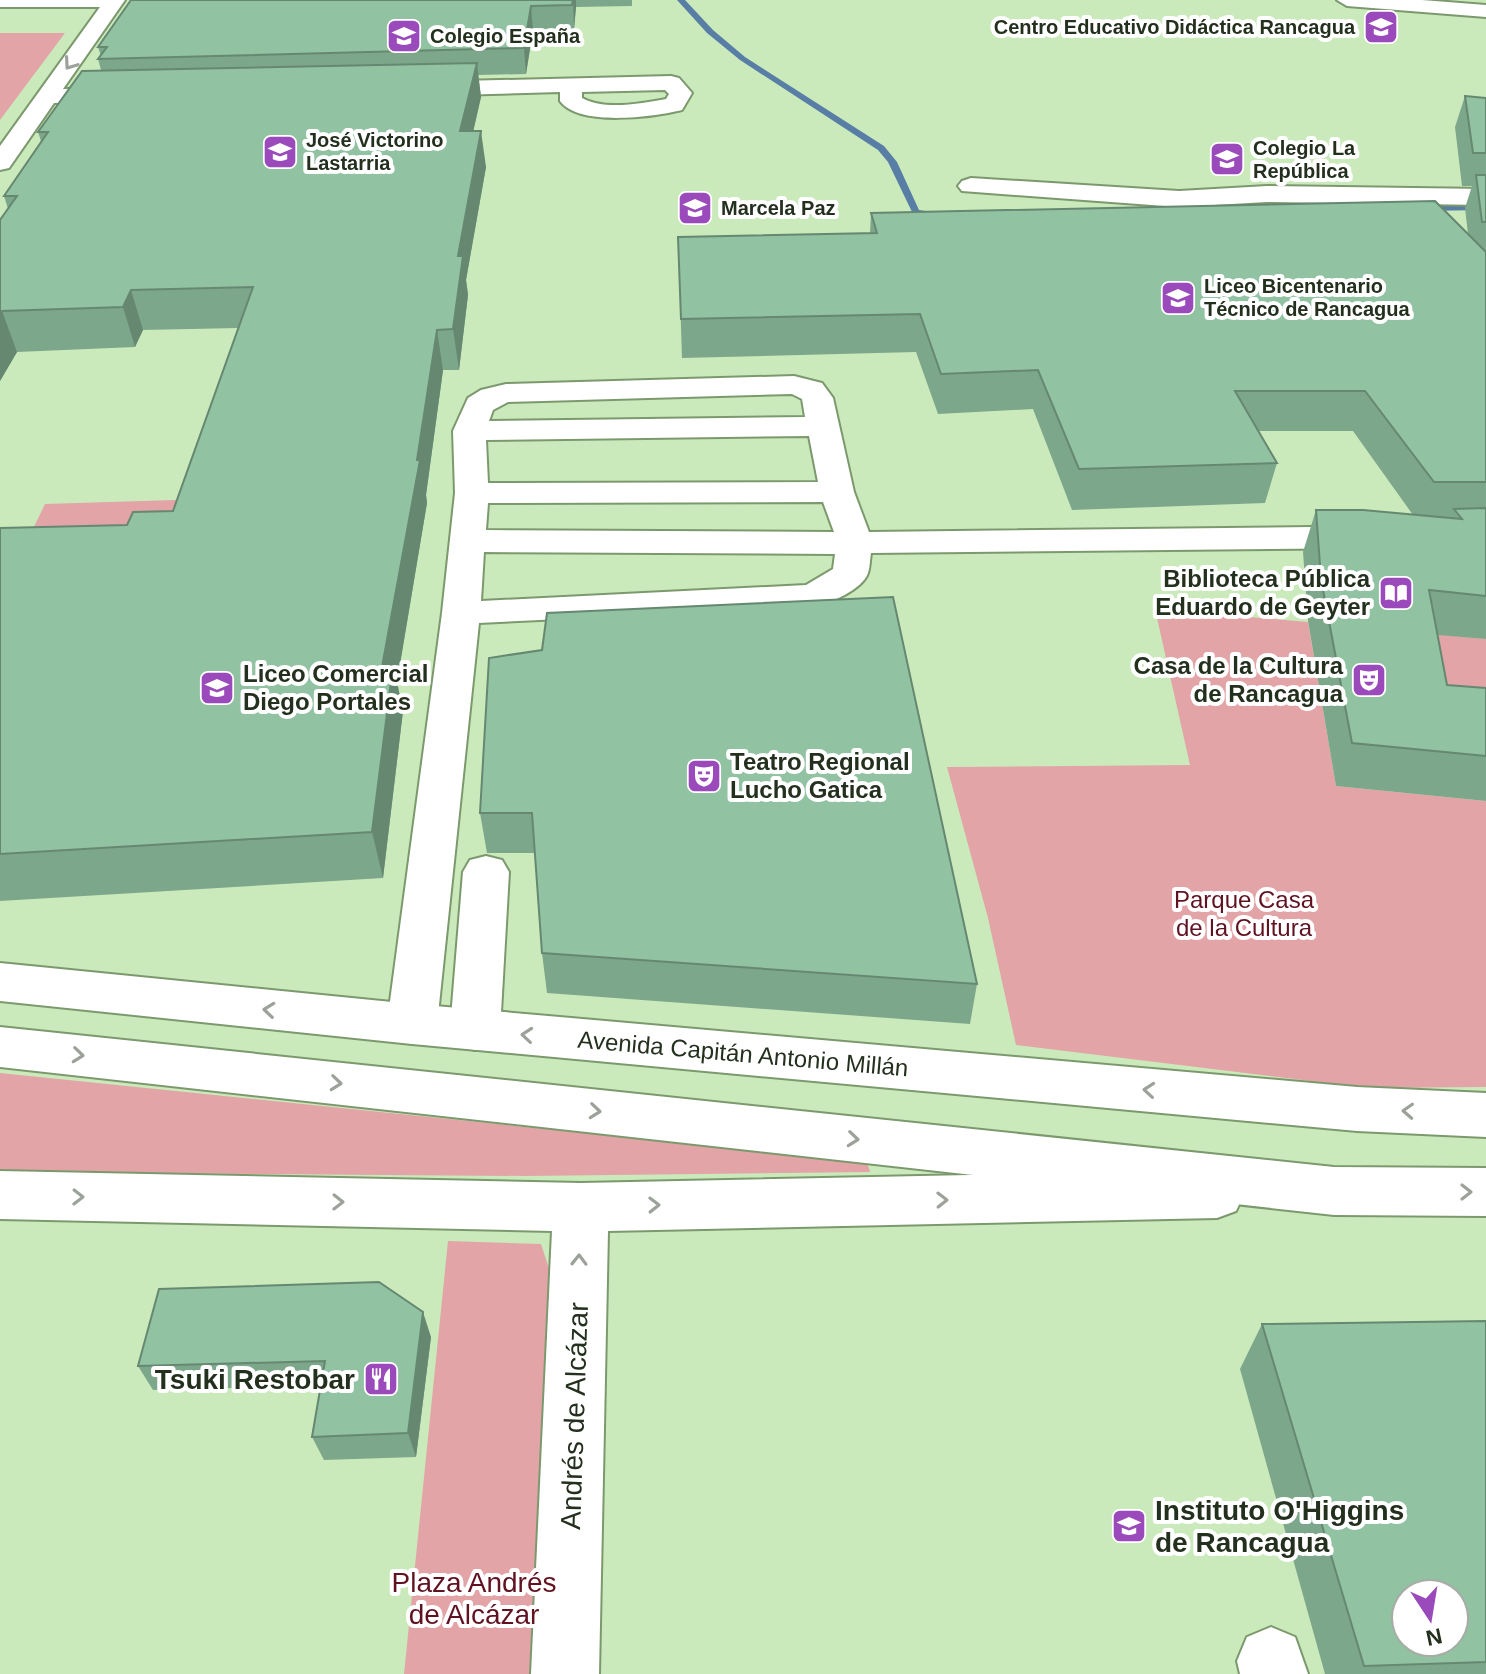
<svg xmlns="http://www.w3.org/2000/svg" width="1486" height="1674" font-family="Arial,sans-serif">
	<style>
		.green { fill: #e2a4a7 }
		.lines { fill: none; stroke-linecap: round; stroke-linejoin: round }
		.stream { fill: #587ea5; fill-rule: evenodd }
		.minor-casing { stroke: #7c996e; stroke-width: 4 }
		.major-casing { stroke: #7c996e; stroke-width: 4 }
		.minor { fill: #fff; fill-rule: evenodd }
		.major { fill: #fff; fill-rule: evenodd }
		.wall { fill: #7da78b }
		.shaded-wall { fill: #668871 }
		.building { fill: #91c2a2; stroke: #668871; stroke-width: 2; fill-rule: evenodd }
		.oneway { stroke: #9ca29a }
		.labels { text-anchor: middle; stroke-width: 8; stroke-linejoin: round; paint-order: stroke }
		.far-poi-label { font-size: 20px; font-weight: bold; fill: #24301e; stroke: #fff; text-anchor: start }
		.poi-label { font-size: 24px; font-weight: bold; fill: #24301e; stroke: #fff; text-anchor: end }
		.park-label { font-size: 24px; fill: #611221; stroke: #fff }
		.street-label { font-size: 24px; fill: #24301e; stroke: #fff }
		.near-poi-label { font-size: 28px; font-weight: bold; fill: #24301e; stroke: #fff; text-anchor: end }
		.near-street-label { font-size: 28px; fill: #24301e; stroke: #fff }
		.near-park-label { font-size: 28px; fill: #611221; stroke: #fff }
	</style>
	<rect width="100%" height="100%" fill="#cbeabc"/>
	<g class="green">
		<polygon points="0,33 65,33 0,120"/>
		<polygon points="207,499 187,554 18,560 45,504"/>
		<polygon points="1155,609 1308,622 1336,786 1486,801 1486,1087 1368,1088 1016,1045 988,918 947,767 1190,765"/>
		<polygon points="1413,632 1486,639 1486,733 1429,727"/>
		<polygon points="0,1073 867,1162 870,1172 525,1176 0,1172"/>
		<polygon points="448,1241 541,1244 554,1284 532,1674 404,1674"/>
	</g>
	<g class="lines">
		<g class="stream">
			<polygon points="677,0 685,0 713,30 745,57 884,146 897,162 919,210 940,213 940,217 913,214 888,162 878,150 740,60 707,33"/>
			<polygon points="1486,204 1486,210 1420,211 1415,208 1420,205"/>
		</g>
		<g class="minor-casing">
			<g id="minor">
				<polygon points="0,0 125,0 63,89 122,88 133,95 122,102 54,103 9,168 0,170 0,146 100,7 0,7"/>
				<polygon points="1337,0 1422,0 1486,5 1486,17 1347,6"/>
				<path d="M 671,76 L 679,78 L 692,93 L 682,110 C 654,117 579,127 560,101 L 560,92 L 419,96 L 408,89 L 419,82 ZM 665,90 L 669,94 L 666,99 C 642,103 605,111 582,98 L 582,92 Z"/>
				<polygon points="971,178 1179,191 1267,186 1486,189 1486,205 1267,202 1179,207 962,191 958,186 962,181"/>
				<path d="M 794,376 L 822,383 L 833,398 L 854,492 L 869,532 L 1486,525 L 1486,547 L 871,553 C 870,559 870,567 868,573 C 862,590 830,603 814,607 L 479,623 L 437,1024 L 429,1038 L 412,1044 L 395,1038 L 387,1024 L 442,613 L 455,493 L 453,431 L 468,398 L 481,390 L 506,384 ZM 792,394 L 802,399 L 805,417 L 489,421 L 493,410 L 508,402 ZM 809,436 L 818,482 L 488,483 L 486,440 ZM 823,502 L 834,532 L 486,530 L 488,503 ZM 484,552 L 835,554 L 833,569 L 806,585 L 481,601 Z"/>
				<polygon points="486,856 502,860 509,872 500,1030 493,1044 475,1050 457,1044 450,1030 463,872 470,860"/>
				<polygon points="1217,1170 1236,1177 1244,1194 1236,1211 1217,1218 608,1231 599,1674 531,1674 552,1231 0,1219 0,1171 581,1183"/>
				<polygon points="1271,1627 1295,1637 1308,1674 1240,1674 1237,1661 1247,1637"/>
			</g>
		</g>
		<g class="major-casing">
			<g id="major">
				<polygon points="0,963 412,1004 1357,1087 1486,1093 1486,1137 1357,1131 412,1044 0,1001"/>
				<polygon points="0,1027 1334,1167 1486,1168 1486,1216 1334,1215 0,1067"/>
			</g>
		</g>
		<use href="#minor" class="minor"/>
		<use href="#major" class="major"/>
	</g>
	<g class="wall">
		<polygon points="131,0 632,0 632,6 576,7 574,29 533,30 526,74 478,75 481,97 473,131 486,167 466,280 468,295 459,370 443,370 426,495 427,503 397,682 403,711 383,878 0,901 0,528 127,525 173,511 238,328 143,330 135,347 17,352 0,381 0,220 8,209 4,196 41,141 38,132 101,70 98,59 101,56 98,47"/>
		<polygon points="1465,96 1486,98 1486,639 1438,635 1447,685 1486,688 1486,801 1336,786 1308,621 1303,552 1316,510 1413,515 1353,431 1258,431 1277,463 1265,503 1072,510 1033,409 938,414 916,352 682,358 678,237 870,233 871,213 1468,234 1465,208 1472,186 1462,186 1455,127"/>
		<polygon points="489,658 977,984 970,1024 547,993 542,953 535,853 487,853 480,813"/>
		<polygon points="1486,1321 1486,1674 1325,1674 1240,1369 1262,1324"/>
		<polygon points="431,1337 416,1457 324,1460 312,1437 321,1386 153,1390 138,1366"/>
	</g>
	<g class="shaded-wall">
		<polygon points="573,0 576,0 576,7 574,29"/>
		<polygon points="531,6 533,30 526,74 524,48"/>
		<polygon points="477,63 481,97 465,168 460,131"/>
		<polygon points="481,131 486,167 466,280 468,295 459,370 453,329 458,256"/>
		<polygon points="131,290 143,330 135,347 123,307"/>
		<polygon points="2,311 17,352 0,381 0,315"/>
		<polygon points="437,330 443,370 426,495 427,503 397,682 403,711 383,878 372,832 382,667 417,460"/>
		<polygon points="423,1312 431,1337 416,1457 408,1433"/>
	</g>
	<g class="building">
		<polygon points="131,0 573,0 572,5 531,6 524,48 98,59 107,47 98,47"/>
		<polygon points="477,63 460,131 481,131 458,256 463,256 453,329 437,330 417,460 420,460 382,667 393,666 372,832 0,854 0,528 127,525 133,512 173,511 253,287 131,290 123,307 2,311 0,315 0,220 17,196 4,196 48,132 38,132 82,71"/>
		<polygon points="1465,96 1486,98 1486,153 1473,153"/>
		<polygon points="1476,175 1486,175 1486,222 1482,222"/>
		<polygon points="1435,201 1486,252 1486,482 1434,482 1365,391 1235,391 1277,463 1079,469 1038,370 941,374 920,314 681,319 678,237 877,233 871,213"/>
		<polygon points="1486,508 1486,596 1429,590 1447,685 1486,688 1486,756 1352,743 1321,579 1316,510 1363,510 1462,519 1454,509"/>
		<polygon points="893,597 977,984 542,953 532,813 480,813 489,658 542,650 547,613"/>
		<polygon points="379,1282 423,1312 408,1433 312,1437 325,1361 138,1366 159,1289"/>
		<path d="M 1486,1321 L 1486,1662 L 1364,1666 L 1262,1324 ZM 1406,1594 L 1454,1594 L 1454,1642 L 1406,1642 Z"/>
	</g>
	<defs><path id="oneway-chevron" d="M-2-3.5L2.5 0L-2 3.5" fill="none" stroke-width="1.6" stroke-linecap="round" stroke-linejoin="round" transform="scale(2)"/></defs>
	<g class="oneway">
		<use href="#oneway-chevron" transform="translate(70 64) rotate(125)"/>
		<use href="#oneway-chevron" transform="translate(269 1010) rotate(-174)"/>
		<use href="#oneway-chevron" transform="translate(527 1035) rotate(-175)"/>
		<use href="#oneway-chevron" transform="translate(78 1055) rotate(6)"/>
		<use href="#oneway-chevron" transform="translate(336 1083) rotate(6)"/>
		<use href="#oneway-chevron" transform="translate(1149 1090) rotate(-175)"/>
		<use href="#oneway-chevron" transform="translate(595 1111) rotate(6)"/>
		<use href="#oneway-chevron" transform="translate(1408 1111) rotate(-177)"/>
		<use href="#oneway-chevron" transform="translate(853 1139) rotate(6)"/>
		<use href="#oneway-chevron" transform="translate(1466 1192)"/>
		<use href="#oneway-chevron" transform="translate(78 1197) rotate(1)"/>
		<use href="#oneway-chevron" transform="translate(942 1200) rotate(-1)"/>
		<use href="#oneway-chevron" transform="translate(338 1202) rotate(1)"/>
		<use href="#oneway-chevron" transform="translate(654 1205) rotate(-1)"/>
		<use href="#oneway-chevron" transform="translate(579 1260) rotate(-89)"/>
	</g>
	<defs>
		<g id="school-square" transform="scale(1.8)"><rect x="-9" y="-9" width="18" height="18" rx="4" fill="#9a4aba" stroke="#fff"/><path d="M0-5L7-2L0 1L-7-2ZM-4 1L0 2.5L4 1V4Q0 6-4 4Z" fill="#fff"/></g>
		<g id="library-square" transform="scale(1.8)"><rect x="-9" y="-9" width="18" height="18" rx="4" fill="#9a4aba" stroke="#fff"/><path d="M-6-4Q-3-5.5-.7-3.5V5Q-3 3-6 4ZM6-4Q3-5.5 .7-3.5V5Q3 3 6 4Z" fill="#fff"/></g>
		<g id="theatre-square" transform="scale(1.8)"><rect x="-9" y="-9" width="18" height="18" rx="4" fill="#9a4aba" stroke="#fff"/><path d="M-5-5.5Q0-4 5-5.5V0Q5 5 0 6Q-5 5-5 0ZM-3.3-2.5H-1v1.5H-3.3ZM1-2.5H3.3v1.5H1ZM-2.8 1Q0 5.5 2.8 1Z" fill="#fff"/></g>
		<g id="restaurant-square" transform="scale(1.8)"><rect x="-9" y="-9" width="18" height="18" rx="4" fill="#9a4aba" stroke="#fff"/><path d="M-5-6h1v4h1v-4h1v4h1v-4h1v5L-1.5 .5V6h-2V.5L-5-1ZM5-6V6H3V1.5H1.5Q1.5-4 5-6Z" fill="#fff"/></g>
	</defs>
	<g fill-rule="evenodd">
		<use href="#school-square" x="1381" y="27"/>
		<use href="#school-square" x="404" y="36"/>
		<use href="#school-square" x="280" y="152"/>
		<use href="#school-square" x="1227" y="159"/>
		<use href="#school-square" x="695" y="208"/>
		<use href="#school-square" x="1178" y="298"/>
		<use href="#library-square" x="1396" y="593"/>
		<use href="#theatre-square" x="1369" y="680"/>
		<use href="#school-square" x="217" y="688"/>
		<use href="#theatre-square" x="704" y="776"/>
		<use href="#restaurant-square" x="381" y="1379"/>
		<use href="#school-square" x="1129" y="1526"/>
	</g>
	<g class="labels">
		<g class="far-poi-label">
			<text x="1355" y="34" text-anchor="end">Centro Educativo Didáctica Rancagua</text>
			<text x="430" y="43">Colegio España</text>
			<text x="306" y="147">José Victorino<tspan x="306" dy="23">Lastarria</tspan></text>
			<text x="1253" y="155">Colegio La<tspan x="1253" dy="23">República</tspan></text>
			<text x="721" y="215">Marcela Paz</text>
			<text x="1204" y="293">Liceo Bicentenario<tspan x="1204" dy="23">Técnico de Rancagua</tspan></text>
		</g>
		<g class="poi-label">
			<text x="1370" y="587">Biblioteca Pública<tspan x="1370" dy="28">Eduardo de Geyter</tspan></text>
			<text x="1343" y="674">Casa de la Cultura<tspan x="1343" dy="28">de Rancagua</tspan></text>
			<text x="243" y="682" text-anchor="start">Liceo Comercial<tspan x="243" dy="28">Diego Portales</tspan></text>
			<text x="730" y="770" text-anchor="start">Teatro Regional<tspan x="730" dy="28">Lucho Gatica</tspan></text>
		</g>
		<g class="park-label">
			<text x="1244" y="908">Parque Casa<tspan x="1244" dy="28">de la Cultura</tspan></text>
		</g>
		<g class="street-label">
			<text transform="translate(743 1054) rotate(5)" y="8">Avenida Capitán Antonio Millán</text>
		</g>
		<g class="near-poi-label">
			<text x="355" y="1389">Tsuki Restobar</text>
			<text x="1155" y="1520" text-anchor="start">Instituto O'Higgins<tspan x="1155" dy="32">de Rancagua</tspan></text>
		</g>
		<g class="near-street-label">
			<text transform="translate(574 1416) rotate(-88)" y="10">Andrés de Alcázar</text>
		</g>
		<g class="near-park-label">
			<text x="474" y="1592">Plaza Andrés<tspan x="474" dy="32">de Alcázar</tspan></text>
		</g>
	</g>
	<g transform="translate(1430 1618) rotate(168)"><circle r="38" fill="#ffffff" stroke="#a7aca5" stroke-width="2"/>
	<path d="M0-6L14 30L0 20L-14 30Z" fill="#9a4aba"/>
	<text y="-12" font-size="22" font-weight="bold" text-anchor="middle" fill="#24301e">N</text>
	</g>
</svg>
